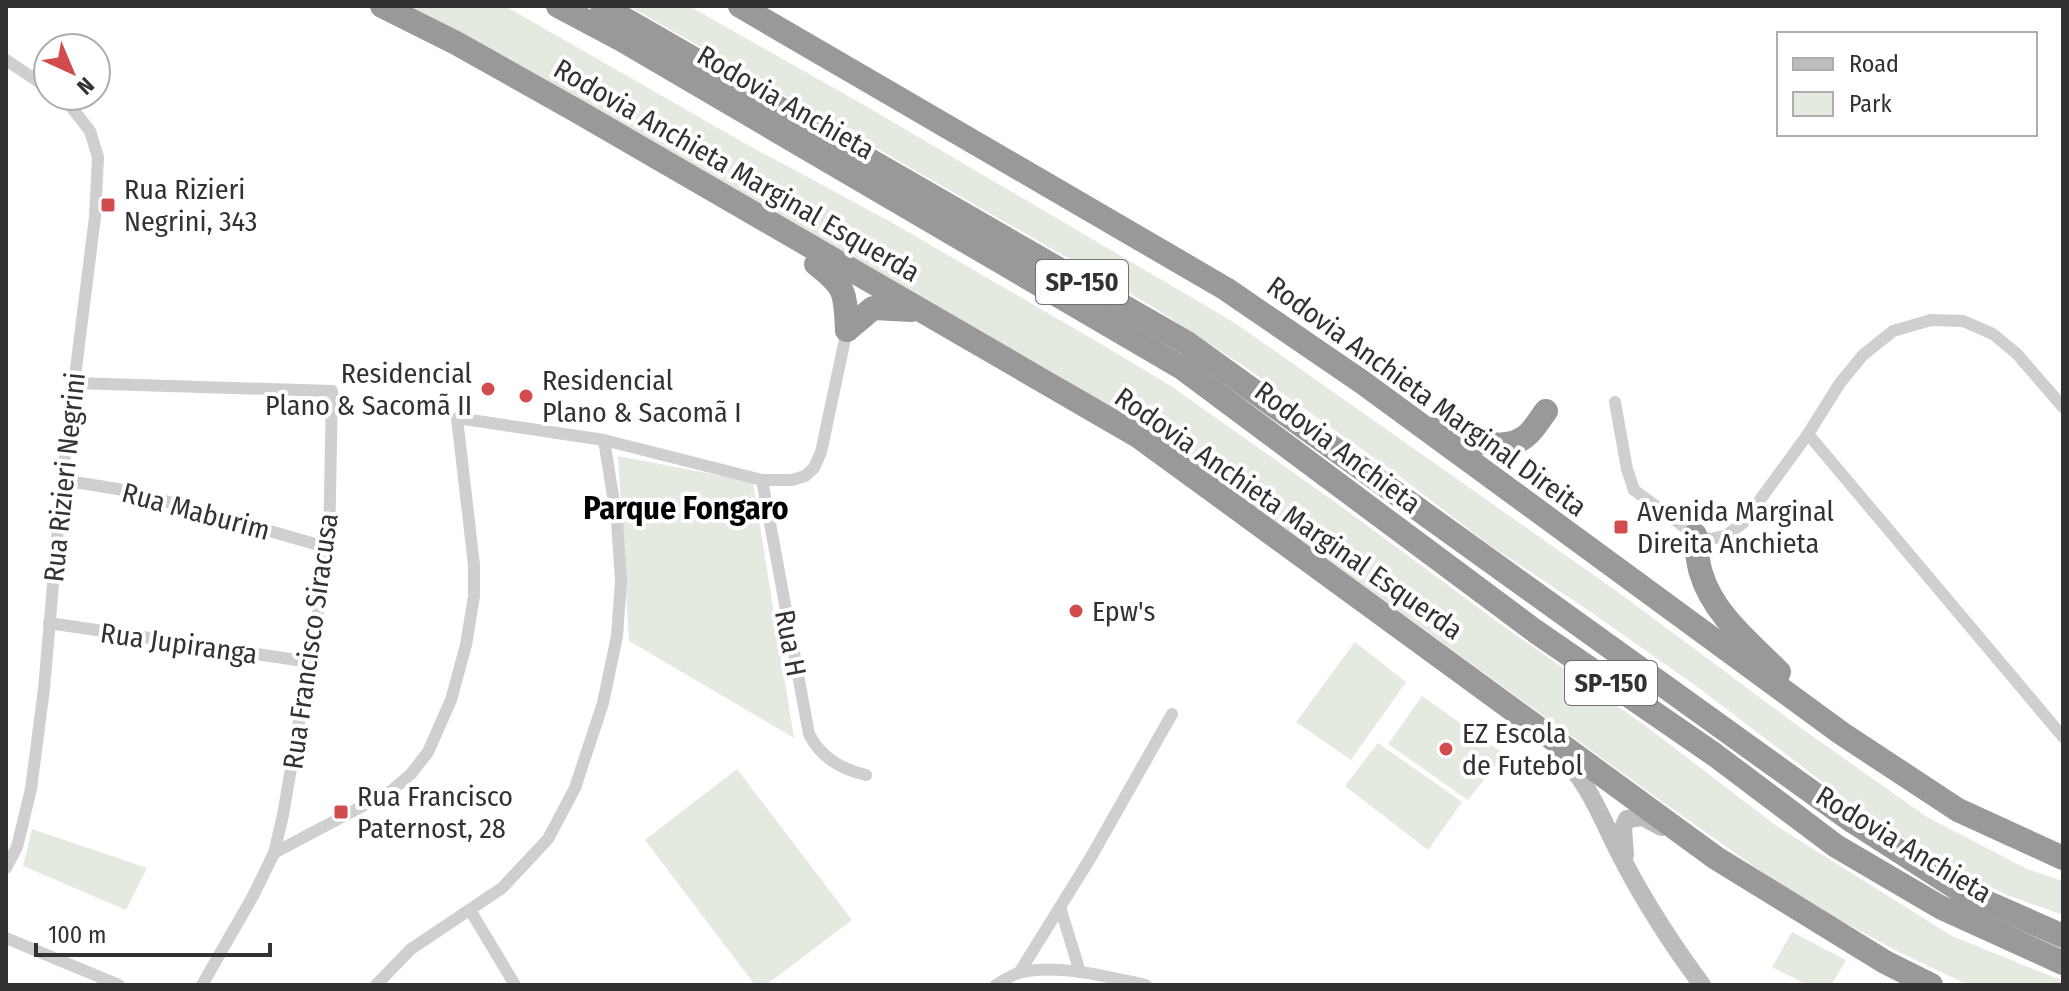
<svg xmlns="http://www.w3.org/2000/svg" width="2069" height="991" font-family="'Fira Sans Condensed',sans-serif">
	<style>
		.green { fill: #e4eadf }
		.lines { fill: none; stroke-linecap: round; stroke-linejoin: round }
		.street { stroke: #cfcfcf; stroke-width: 12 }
		.secondary { stroke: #bcbcbc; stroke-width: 18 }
		.highway { stroke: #999; stroke-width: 24 }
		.poi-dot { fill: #d24b4d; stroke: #fff; stroke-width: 3 }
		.labels { text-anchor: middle; stroke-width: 8; stroke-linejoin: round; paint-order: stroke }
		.shield { fill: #fff; stroke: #707070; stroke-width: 2 }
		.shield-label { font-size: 26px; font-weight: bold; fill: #323232 }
		.street-label { font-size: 28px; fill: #323232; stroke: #fff }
		.poi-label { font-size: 28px; fill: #323232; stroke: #fff; text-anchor: start }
		.quarter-label { font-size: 32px; font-weight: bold; fill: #000; stroke: #fff }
	</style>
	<rect width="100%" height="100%" fill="#fff"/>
	<g class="green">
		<polygon points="397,6 505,6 746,144 891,222 1101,344 1171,386 1342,507 1499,623 1643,724 1778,827 1952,936 2063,981 2063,985 1968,985 1901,953 1799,898 1657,798 1249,503 1157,439 1054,373"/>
		<polygon points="629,6 689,6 864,105 1235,323 1622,595 1798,726 1927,817 2027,869 2063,881 2063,915 2007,895 1970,877 1874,821 1696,686 1585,608 1488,544 1390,469 1248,369 1153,307"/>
		<polygon points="618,456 753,482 794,738 629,641"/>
		<polygon points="1355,642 1406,682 1351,760 1296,722"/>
		<polygon points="1422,696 1504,754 1468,800 1388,744"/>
		<polygon points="1378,743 1462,802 1428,850 1345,786"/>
		<polygon points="737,769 852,920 766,985 755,985 645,840"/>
		<polygon points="32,829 147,868 126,910 23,866"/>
		<polygon points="1792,932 1846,960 1831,985 1807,985 1772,967"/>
	</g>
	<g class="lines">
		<g class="street">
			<polyline points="6,60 48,88"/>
			<polyline points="74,383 332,391 329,548 283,815 274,853 253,896 202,985"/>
			<polyline points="1615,402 1627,469 1634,490 1695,535 1711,539 1727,535 1743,523 1808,434 1840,383 1863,355 1893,331 1931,320 1963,321 1993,334 2017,354 2063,407"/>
			<polyline points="1808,434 2063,737"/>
			<polyline points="62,480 130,491 329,548"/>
			<path d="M 762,480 L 809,734 C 821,758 841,769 866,775"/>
			<polyline points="49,623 310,662"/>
			<polyline points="274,853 391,791 411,774 428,752 451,700 466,645 474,596 474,565 457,418 604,440 762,480 792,480 805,476 814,468 821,452 847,330"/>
			<polyline points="6,868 17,847 31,789 44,689 62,480 95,217 98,157 90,131 72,108 58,96"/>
			<polyline points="1060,907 1080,972"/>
			<polyline points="470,910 515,985"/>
			<polyline points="6,938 119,985"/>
			<polyline points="1019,973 1091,857 1172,714"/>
			<polyline points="376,985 411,949 502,888 548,839 575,788 603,703 617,636 621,581 617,521 604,440"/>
			<path d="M 996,985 C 1003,981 1011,975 1019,973 C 1057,963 1108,977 1146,985"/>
		</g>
		<g class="secondary">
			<path d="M 1558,753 C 1591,783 1604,826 1625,864 C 1647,906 1674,947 1702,985"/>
			<polyline points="1625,855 1623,828 1627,819 1643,817 1661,827"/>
		</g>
		<g class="highway">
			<polyline points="382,6 456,43 577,111 1138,436 1716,858 1885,962 1931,985"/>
			<polyline points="558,6 622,40 1182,368 1535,631 1715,755 1836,846 1940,907 2063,963"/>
			<polyline points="602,6 1187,343 1852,821 1961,891 2063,936"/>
			<polyline points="740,6 1226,289 1362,382 1841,733 1958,810 2063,858"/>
			<path d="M 816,264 C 847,288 845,293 847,330"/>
			<polyline points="847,330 873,308 912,310"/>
			<path d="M 1433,429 C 1460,433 1501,457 1526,436 C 1534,430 1540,419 1546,411"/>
			<path d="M 1695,535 C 1697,548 1697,561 1701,573 C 1713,614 1750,643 1779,672"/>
		</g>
	</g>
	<g class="poi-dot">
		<rect x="100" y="197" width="16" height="16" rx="4"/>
		<circle cx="488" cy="389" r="8"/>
		<circle cx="526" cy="396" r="8"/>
		<rect x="1613" y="519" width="16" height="16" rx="4"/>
		<circle cx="1076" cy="611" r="8"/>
		<circle cx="1446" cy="749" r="8"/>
		<rect x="333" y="804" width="16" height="16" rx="4"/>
	</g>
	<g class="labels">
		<g class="shield">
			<rect x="1036" y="260" width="92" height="44" rx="6"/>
			<rect x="1565" y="661" width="92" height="44" rx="6"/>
		</g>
		<g class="shield-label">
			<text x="1082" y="291">SP-150</text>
			<text x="1611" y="692">SP-150</text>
		</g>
		<g class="street-label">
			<text transform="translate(786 102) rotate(30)" y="10">Rodovia Anchieta</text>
			<text transform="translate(737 170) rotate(30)" y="10">Rodovia Anchieta Marginal Esquerda</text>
			<text transform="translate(1427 396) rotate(36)" y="10">Rodovia Anchieta Marginal Direita</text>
			<text transform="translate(1338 447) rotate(37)" y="10">Rodovia Anchieta</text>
			<text transform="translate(64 477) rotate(-84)" y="10">Rua Rizieri Negrini</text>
			<text transform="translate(196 511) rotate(15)" y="10">Rua Maburim</text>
			<text transform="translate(1289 513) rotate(35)" y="10">Rodovia Anchieta Marginal Esquerda</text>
			<text transform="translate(310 641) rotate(-82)" y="10">Rua Francisco Siracusa</text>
			<text transform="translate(179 643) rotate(8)" y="10">Rua Jupiranga</text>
			<text transform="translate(791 643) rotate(79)" y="10">Rua H</text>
			<text transform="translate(1904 844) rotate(31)" y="10">Rodovia Anchieta</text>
		</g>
		<g class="poi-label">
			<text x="124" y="199">Rua Rizieri<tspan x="124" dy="32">Negrini, 343</tspan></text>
			<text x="472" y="383" text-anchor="end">Residencial<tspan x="472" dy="32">Plano &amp; Sacomã II</tspan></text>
			<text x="542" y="390">Residencial<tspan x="542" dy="32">Plano &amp; Sacomã I</tspan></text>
			<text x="1637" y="521">Avenida Marginal<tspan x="1637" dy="32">Direita Anchieta</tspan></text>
			<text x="1092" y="621">Epw's</text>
			<text x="1462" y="743">EZ Escola<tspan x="1462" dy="32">de Futebol</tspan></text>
			<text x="357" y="806">Rua Francisco<tspan x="357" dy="32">Paternost, 28</tspan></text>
		</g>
		<g class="quarter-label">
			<text x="686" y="519">Parque Fongaro</text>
		</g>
	</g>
	<rect width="2069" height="991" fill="none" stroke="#323232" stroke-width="16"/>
	<rect x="1777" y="32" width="260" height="104" fill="#ffffff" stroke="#adadad" stroke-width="2"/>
	<rect x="1793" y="58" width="40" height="12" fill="#bcbcbc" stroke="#adadad" stroke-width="2"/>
	<text x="1849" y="72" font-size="24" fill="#323232">Road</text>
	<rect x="1793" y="92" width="40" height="24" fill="#e4eadf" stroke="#adadad" stroke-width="2"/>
	<text x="1849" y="112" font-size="24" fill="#323232">Park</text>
	<g transform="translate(72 72) rotate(136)"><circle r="38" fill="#ffffff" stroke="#adadad" stroke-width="2"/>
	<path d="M0-6L14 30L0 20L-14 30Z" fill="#d24b4d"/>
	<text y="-12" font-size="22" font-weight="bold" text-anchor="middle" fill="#323232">N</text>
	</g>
	<path d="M36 943v12h234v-12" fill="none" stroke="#323232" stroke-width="4"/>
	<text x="48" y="943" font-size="24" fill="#323232" stroke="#ffffff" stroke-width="6" paint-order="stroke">100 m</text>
</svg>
